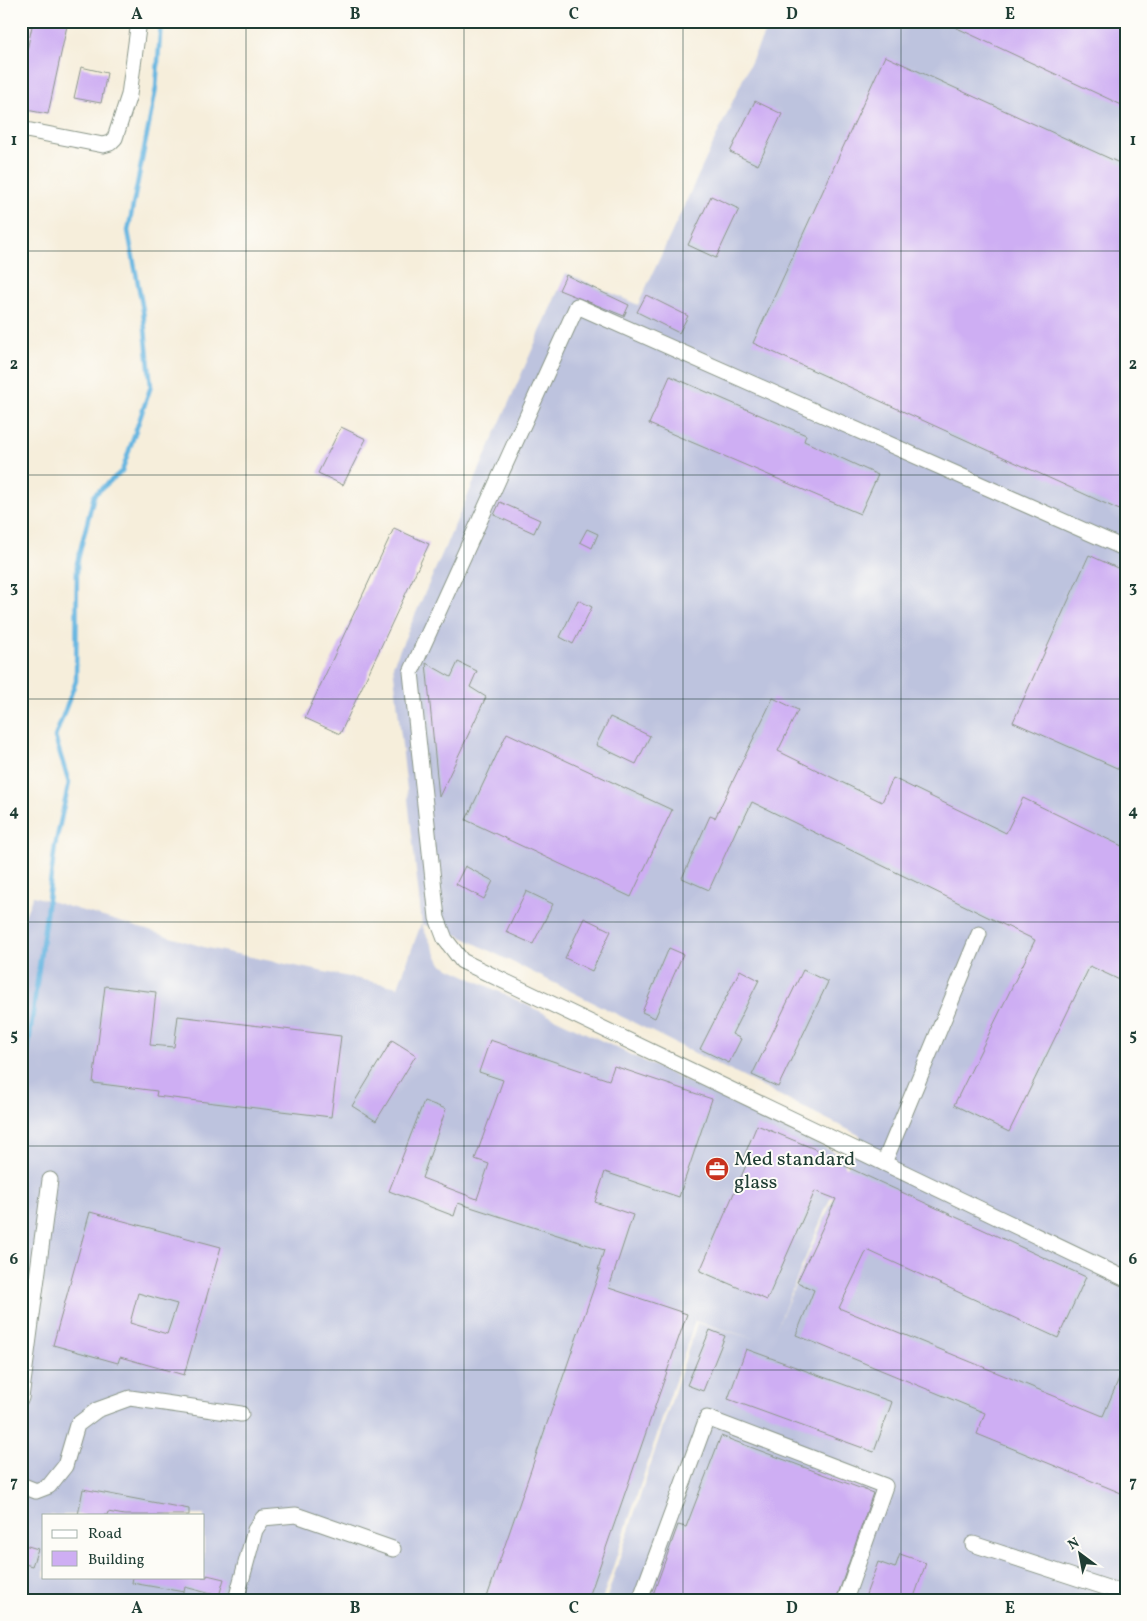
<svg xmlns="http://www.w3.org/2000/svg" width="1147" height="1621" font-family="Vollkorn,serif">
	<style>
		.industrial { fill: #bdc3de; fill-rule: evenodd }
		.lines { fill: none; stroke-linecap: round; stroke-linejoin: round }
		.stream { stroke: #66b6e1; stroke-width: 4.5 }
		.building { fill: #ceaef3; fill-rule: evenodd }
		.minor-casing { stroke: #8a9688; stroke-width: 17 }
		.minor { stroke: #fff; stroke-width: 15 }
		.grid { fill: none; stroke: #1f3d34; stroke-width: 1; stroke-opacity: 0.55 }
		.labels { text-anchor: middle; stroke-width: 4; stroke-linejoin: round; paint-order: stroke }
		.poi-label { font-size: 20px; fill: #1f3d34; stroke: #fdfcf7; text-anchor: start }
		.neatline { fill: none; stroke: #1f3d34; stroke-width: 2 }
		.grid-label { font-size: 16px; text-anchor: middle; font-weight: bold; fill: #1f3d34 }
	</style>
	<rect width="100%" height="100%" fill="#fdfcf7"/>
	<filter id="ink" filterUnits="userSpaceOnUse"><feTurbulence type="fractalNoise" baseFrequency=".02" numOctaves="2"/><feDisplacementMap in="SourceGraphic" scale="10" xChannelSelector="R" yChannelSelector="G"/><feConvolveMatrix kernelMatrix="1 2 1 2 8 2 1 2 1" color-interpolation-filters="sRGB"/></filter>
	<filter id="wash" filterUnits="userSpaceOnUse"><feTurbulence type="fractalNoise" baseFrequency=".0096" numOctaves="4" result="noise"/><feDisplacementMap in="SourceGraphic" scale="20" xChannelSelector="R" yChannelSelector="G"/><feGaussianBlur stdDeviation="1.12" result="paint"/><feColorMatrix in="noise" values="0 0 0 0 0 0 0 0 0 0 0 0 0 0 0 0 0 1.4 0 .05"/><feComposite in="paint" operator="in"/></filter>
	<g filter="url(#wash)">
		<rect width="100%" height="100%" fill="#f6eedb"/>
		<path class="industrial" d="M 770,21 L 1126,21 L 1126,1600 L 606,1600 L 697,1323 L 756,1339 L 695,1321 L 602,1600 L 21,1600 L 21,925 L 33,896 L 207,948 L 398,987 L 421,924 L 441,964 L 847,1158 L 775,1331 L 861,1136 L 458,935 L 422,924 L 393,665 L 566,273 L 638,305 ZM 44,1515 L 204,1515 L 204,1577 L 44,1577 Z"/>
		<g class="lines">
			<polyline class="stream" points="21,1104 55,846 69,783 55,737 76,681 77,563 94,495 122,471 151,386 143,310 128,231 156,88 161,21"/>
		</g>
		<g id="blocks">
			<g class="building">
				<polygon points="33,21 68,21 48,114 21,109 21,80"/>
				<polygon points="942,21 1126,21 1126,107"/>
				<polygon points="885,56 1126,166 1126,513 753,343"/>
				<polygon points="81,67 107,73 101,103 74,98"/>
				<polygon points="755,101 782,114 758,165 730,152"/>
				<polygon points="711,196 739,209 716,258 688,245"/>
				<polygon points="566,275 629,305 624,316 559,290"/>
				<polygon points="646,295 688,316 679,333 637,312"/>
				<polygon points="670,376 806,435 804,441 878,475 860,514 649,424"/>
				<polygon points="341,427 366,439 343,485 318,473"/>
				<polygon points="500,502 540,520 534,533 494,515"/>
				<polygon points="394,528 429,544 340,734 305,718"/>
				<polygon points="587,529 598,534 592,548 580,542"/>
				<polygon points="1089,555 1126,572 1126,772 1013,722"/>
				<polygon points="578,600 592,607 573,644 560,637"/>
				<polygon points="458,662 477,671 470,687 486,697 439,797 426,663 451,677"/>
				<polygon points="773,698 798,710 778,751 882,802 893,778 1006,833 1023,798 1126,848 1126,983 1090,966 1009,1132 954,1105 1035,940 752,802 741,825 739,824 709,890 682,878 710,816 715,818"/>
				<polygon points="610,717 650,736 636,764 596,745"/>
				<polygon points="507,733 672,810 631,897 466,820"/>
				<polygon points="465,866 493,881 484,899 456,884"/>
				<polygon points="526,891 553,904 533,944 506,932"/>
				<polygon points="584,918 611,931 592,971 565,958"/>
				<polygon points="669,948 683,954 655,1018 642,1012"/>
				<polygon points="740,970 759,980 732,1034 741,1039 729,1063 700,1049"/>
				<polygon points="803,970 828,982 778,1087 752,1075"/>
				<polygon points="105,986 156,992 150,1045 174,1047 178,1016 341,1036 331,1117 156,1096 157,1091 93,1083"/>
				<polygon points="392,1040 416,1055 376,1121 352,1106"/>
				<polygon points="490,1040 609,1080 614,1066 712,1099 679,1197 605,1172 595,1202 633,1215 609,1288 687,1314 588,1600 486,1600 600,1270 598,1270 604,1250 458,1203 454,1216 389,1191 424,1101 446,1109 422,1178 477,1199 489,1164 475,1159 503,1080 479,1072"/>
				<polygon points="757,1125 834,1157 832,1160 1086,1277 1058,1338 867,1250 839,1308 1103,1416 1126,1362 1126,1495 977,1434 985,1413 796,1335 814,1290 797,1282 836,1199 815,1191 767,1300 700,1271 747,1163 742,1161"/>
				<path d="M 90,1212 L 221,1247 L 184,1375 L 120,1357 L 118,1363 L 53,1345 ZM 138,1293 L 177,1304 L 167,1334 L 130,1323 Z"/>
				<polygon points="710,1330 725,1336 703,1391 687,1385"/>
				<polygon points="746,1349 892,1402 874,1452 728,1399"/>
				<polygon points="721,1436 873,1493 836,1600 651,1600 678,1525 686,1527"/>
				<polygon points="83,1489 189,1509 189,1515 124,1515 108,1512 107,1515 78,1515"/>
				<polygon points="21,1544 38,1549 32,1566 21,1563"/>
				<polygon points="900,1554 926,1563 913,1600 864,1600 878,1562 895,1568"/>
				<polygon points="207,1575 224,1579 219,1596 185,1587 184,1592 132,1583 133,1577 207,1577"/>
			</g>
		</g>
	</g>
	<g filter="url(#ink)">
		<use href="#blocks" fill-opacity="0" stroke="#8a9688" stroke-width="1"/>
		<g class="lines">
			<g class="minor-casing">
				<g id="minor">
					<polyline points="21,129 103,145 110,143 115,138 129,95 139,21"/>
					<polyline points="1126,549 577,306 411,672 437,918 445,939 462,961 1126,1279"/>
					<polyline points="884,1163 979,934"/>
					<polyline points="21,1398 50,1180"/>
					<polyline points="21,1485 36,1491 49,1486 65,1466 77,1425 97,1410 130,1398 241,1414"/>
					<polyline points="973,1544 1126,1594"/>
					<polyline points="236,1600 255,1530 263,1518 296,1515 393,1549"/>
					<polyline points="640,1600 707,1418 885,1486 845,1600"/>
				</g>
			</g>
			<use href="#minor" class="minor"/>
		</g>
	</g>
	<path class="grid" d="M 246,21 L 246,1600M 464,21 L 464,1600M 683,21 L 683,1600M 901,21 L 901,1600M 21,251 L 1126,251M 21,475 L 1126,475M 21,699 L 1126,699M 21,922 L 1126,922M 21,1146 L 1126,1146M 21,1370 L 1126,1370"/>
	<defs>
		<g id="office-disc" transform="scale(1.25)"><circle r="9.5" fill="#c8321e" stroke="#fdfcf7"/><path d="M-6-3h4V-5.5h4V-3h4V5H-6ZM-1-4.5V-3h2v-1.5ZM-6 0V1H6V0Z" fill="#fff"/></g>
	</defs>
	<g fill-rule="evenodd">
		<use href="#office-disc" x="717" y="1169"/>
	</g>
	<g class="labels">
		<g class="poi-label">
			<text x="734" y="1165">Med standard<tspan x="734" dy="23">glass</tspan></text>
		</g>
	</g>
	<rect width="1147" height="1621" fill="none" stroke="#fdfcf7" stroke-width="55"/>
	<rect x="42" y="1514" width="162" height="65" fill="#fdfcf7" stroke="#a4b0a9"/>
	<rect x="52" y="1530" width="25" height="8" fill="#ffffff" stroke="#a4b0a9"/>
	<text x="88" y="1538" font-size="15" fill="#1f3d34">Road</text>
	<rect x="52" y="1551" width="25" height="15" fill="#ceaef3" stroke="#a4b0a9"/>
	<text x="88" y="1564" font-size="15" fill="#1f3d34">Building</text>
	<g transform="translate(1080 1554) rotate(328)" stroke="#fdfcf7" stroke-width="4" paint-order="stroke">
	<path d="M0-4L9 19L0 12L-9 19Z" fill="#1f3d34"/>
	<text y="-8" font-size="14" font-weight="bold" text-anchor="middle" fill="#1f3d34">N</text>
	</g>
	<rect x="28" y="28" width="1092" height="1566" class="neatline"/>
	<g class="grid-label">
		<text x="137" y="19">A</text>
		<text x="355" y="19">B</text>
		<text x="574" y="19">C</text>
		<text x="792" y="19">D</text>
		<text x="1010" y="19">E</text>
		<text x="14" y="145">1</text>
		<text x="1133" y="145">1</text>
		<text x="14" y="369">2</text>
		<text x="1133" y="369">2</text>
		<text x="14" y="592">3</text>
		<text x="1133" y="592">3</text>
		<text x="14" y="816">4</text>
		<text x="1133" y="816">4</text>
		<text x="14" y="1040">5</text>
		<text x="1133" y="1040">5</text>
		<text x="14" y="1264">6</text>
		<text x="1133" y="1264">6</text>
		<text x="14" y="1487">7</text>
		<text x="1133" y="1487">7</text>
		<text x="137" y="1613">A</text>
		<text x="355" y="1613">B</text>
		<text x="574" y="1613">C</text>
		<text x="792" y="1613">D</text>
		<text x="1010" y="1613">E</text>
	</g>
</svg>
